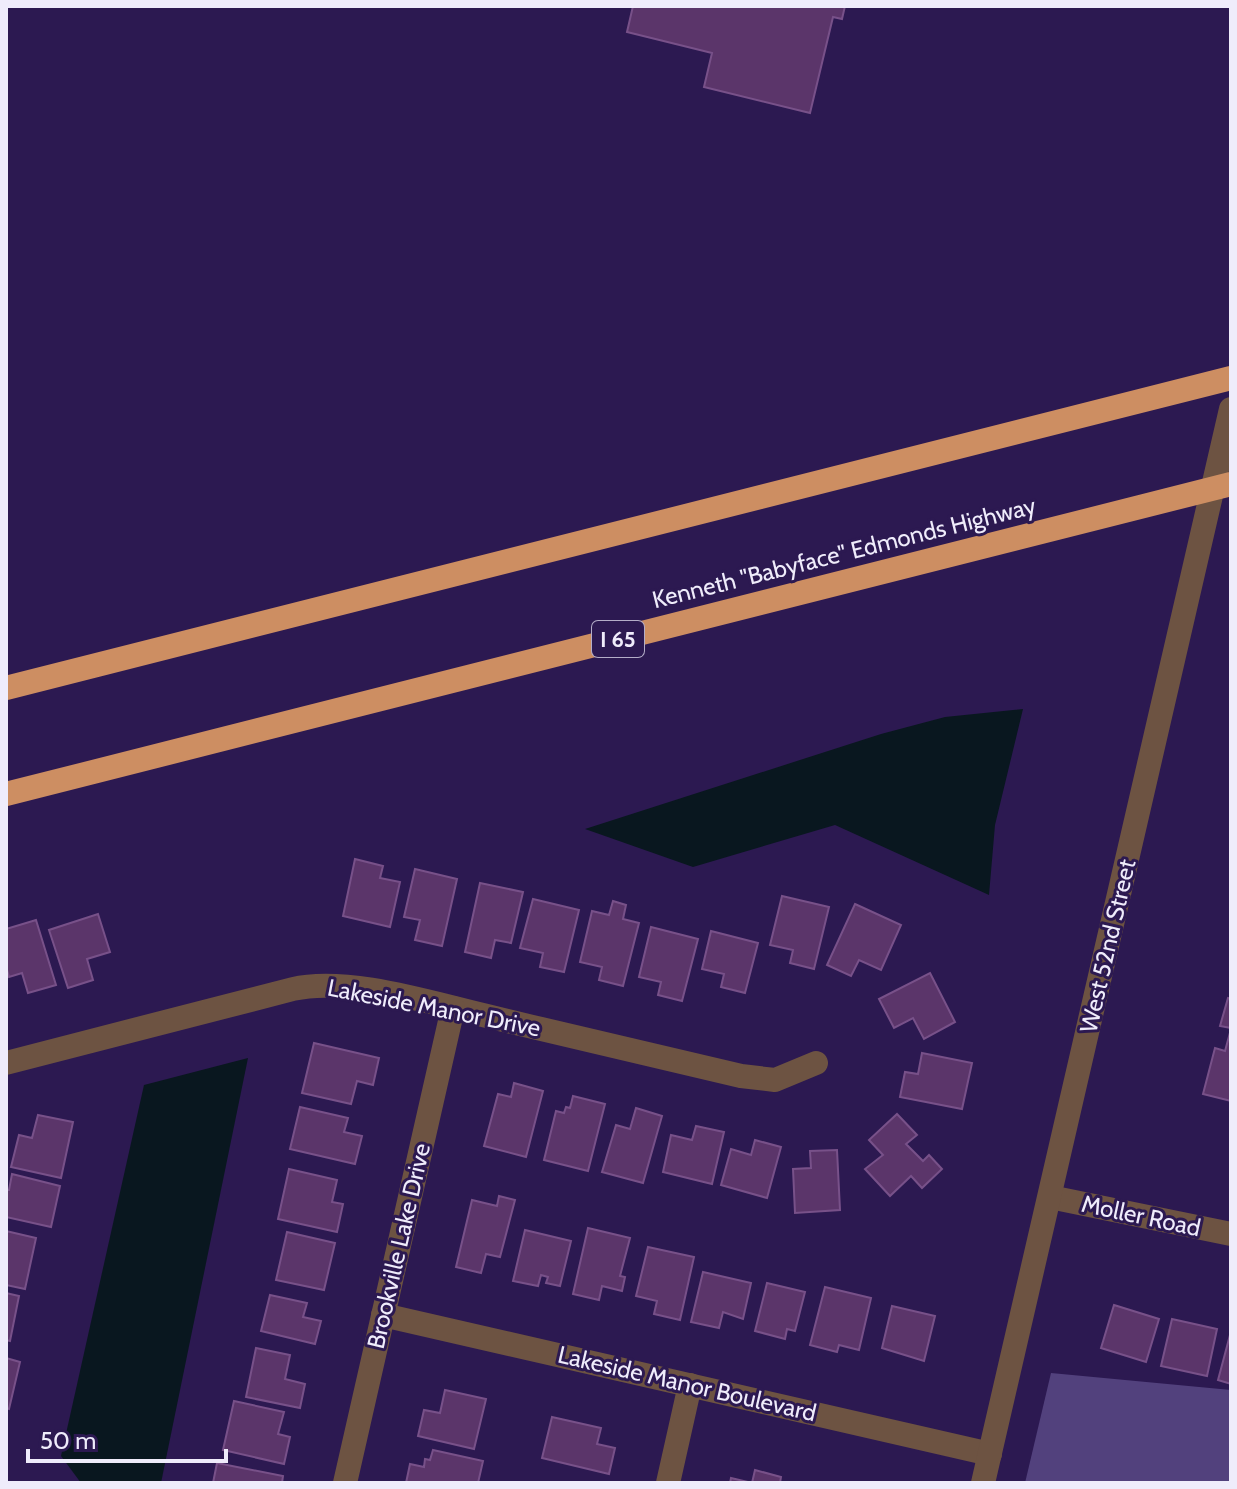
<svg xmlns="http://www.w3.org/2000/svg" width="1237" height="1489" font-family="Cabin,sans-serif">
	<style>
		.green { fill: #52417d }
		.water { fill: #09171f }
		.building { fill: #5b356a; stroke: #785189; stroke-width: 2 }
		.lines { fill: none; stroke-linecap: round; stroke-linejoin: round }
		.minor { stroke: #6d5342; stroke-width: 24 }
		.tertiary { stroke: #6d5342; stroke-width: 24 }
		.motorway { stroke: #cd8e62; stroke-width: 24 }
		.labels { text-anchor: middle; stroke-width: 6; stroke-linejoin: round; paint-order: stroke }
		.shield { fill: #2c1951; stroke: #b4adc8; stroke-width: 2 }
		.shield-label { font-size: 22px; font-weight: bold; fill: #efecfb }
		.street-label { font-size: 24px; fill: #efecfb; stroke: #2c1951 }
	</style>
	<rect width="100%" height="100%" fill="#2c1951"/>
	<polygon class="green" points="1051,1373 1231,1390 1231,1483 1025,1483"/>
	<g class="water">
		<polygon points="1023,709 995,825 989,895 835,825 693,867 585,829 881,734 945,717"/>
		<polygon points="248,1058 161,1483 81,1483 61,1456 144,1085"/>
	</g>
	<g class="building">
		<polygon points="633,6 845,6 842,19 833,17 810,113 704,87 712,53 627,32"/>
		<polygon points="355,859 383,866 380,878 400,882 390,927 343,916"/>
		<polygon points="415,869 457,879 442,946 415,940 420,920 404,917"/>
		<polygon points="480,883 523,892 511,943 495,940 491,958 465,952"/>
		<polygon points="782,896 829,907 814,969 790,963 793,950 770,945"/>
		<polygon points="533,899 579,910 564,972 540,967 543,953 520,948"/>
		<polygon points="613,901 626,905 623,919 639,923 623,986 599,980 602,967 580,962 592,911 609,915"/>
		<polygon points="855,904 901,925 881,970 859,960 851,976 827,965"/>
		<polygon points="98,914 110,952 87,959 93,980 68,988 49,930"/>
		<polygon points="36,920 56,985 28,993 22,973 9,977 6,966 6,929"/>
		<polygon points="651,927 698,939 682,1001 658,995 661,982 639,977"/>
		<polygon points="711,931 758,943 745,993 721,987 724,974 702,969"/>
		<polygon points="930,973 955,1022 924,1039 913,1018 894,1028 879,999"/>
		<polygon points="1228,998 1231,999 1231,1028 1220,1026"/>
		<polygon points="1231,1029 1231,1101 1203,1094 1215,1048 1225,1051"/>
		<polygon points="314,1043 379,1058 373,1085 357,1081 351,1104 302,1093"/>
		<polygon points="922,1053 972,1063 962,1109 900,1097 905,1072 918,1074"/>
		<polygon points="514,1083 543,1091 526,1157 484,1146 498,1094 511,1097"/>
		<polygon points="573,1096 605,1104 588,1171 544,1160 556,1111 564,1113 566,1107 570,1108"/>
		<polygon points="300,1107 348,1118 344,1132 362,1136 355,1164 290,1149"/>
		<polygon points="636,1108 662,1116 643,1183 602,1172 616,1125 630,1129"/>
		<polygon points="897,1114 917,1135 906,1144 923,1161 929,1155 942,1169 922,1188 911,1176 890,1196 865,1169 883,1155 869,1140"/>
		<polygon points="38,1115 73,1122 61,1178 11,1167 19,1135 32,1138"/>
		<polygon points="696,1126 724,1132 712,1184 663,1172 671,1135 692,1140"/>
		<polygon points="755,1140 781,1147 767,1198 721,1185 731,1149 751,1155"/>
		<polygon points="837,1150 840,1210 795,1213 793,1169 811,1168 810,1151"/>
		<polygon points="289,1169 337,1180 332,1202 343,1204 337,1232 278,1219"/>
		<polygon points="12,1174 60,1186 51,1227 6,1217 6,1190 9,1190"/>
		<polygon points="499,1196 515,1200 500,1257 486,1254 481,1273 456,1267 472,1200 497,1206"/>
		<polygon points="588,1228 630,1238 620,1276 625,1277 622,1291 602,1286 599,1300 573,1294"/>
		<polygon points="525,1230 571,1241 560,1286 546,1283 548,1277 541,1275 538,1286 513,1281"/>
		<polygon points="6,1231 36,1238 25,1289 6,1285"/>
		<polygon points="287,1232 335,1243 324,1290 276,1280"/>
		<polygon points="648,1247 694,1257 680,1320 654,1314 657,1301 636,1296"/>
		<polygon points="703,1272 751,1283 743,1319 723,1312 719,1328 691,1322"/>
		<polygon points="767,1283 805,1292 795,1331 787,1329 785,1339 755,1331"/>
		<polygon points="825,1287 871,1298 859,1350 839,1345 837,1352 810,1345"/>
		<polygon points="6,1293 19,1296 10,1341 6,1340"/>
		<polygon points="270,1295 307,1303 303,1317 321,1321 315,1344 261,1331"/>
		<polygon points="1114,1305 1159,1319 1146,1362 1101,1348"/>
		<polygon points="892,1306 935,1316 924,1361 882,1348"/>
		<polygon points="1172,1319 1217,1329 1207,1376 1161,1366"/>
		<polygon points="1230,1335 1231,1335 1231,1384 1218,1380"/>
		<polygon points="256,1348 290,1355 285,1379 305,1384 300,1408 246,1397"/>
		<polygon points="6,1358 20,1362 9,1409 6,1408"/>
		<polygon points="445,1390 486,1399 474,1449 418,1436 424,1410 440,1413"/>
		<polygon points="234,1401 284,1412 278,1434 290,1437 284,1464 223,1450"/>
		<polygon points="552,1417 601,1428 597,1444 615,1448 609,1474 542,1458"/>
		<polygon points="433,1450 483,1461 478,1483 406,1483 410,1464 424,1467 425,1459 430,1460"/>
		<polygon points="217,1463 283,1476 282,1483 213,1483"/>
		<polygon points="755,1470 781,1477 780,1483 730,1483 731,1478 752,1483"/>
	</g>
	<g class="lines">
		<g class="minor">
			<path d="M 6,1063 L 293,989 C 348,976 434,1004 491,1017 C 574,1037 657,1056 741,1076 L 775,1080 L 816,1063"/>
			<polyline points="1050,1197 1231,1234"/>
			<polyline points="383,1315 990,1454"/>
			<polyline points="345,1483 453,1008"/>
			<polyline points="668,1483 690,1385"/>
		</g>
		<polyline class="tertiary" points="983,1483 1231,409"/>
		<g class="motorway">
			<polyline points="6,688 1231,378"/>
			<polyline points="6,794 1231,484"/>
		</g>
	</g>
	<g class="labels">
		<rect class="shield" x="592" y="621" width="52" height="36" rx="6"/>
		<g class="shield-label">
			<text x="618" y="647">I 65</text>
		</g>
		<g class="street-label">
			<text transform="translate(844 553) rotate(-14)" y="8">Kenneth "Babyface" Edmonds Highway</text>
			<text transform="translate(1108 946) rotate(-77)" y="8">West 52nd Street</text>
			<text transform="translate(434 1008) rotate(11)" y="8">Lakeside Manor Drive</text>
			<text transform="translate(1141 1216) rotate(12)" y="8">Moller Road</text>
			<text transform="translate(399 1246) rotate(-77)" y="8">Brookville Lake Drive</text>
			<text transform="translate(687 1384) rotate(13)" y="8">Lakeside Manor Boulevard</text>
		</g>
	</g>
	<rect width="1237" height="1489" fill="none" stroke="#efecfb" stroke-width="16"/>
	<path d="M28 1449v12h198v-12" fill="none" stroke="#efecfb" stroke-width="4"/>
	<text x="40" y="1449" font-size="24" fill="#efecfb" stroke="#2c1951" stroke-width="6" paint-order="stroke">50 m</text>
</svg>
